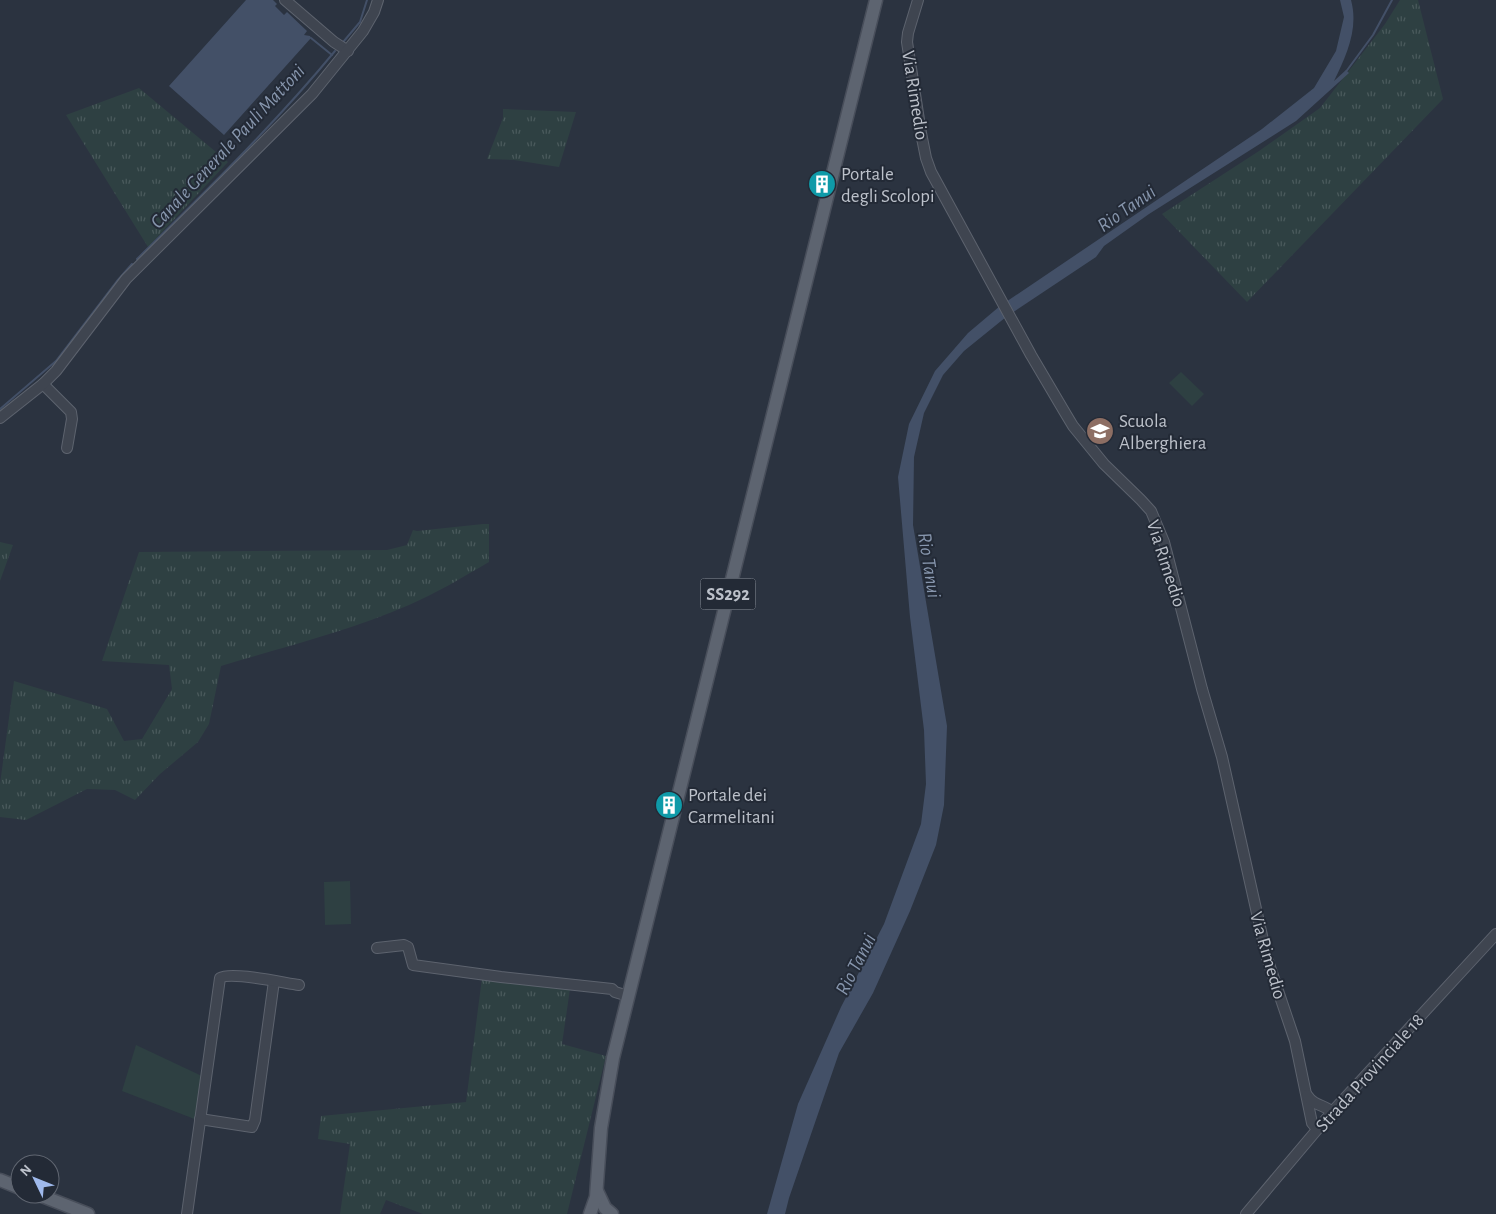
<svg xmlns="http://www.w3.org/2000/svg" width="1496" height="1214" font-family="'Alegreya Sans',sans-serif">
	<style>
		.grass { fill: url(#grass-tufts) }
		.green { fill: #2e4042 }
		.water { fill: #435067 }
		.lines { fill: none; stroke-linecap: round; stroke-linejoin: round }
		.stream { stroke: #435067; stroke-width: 2 }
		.minor-casing { stroke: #5d636e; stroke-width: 12 }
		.major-casing { stroke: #484e5a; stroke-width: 15 }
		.minor { stroke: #3f4550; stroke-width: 10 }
		.major { stroke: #5d6470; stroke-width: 12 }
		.labels { text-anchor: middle; stroke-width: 4; stroke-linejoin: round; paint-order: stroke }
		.shield { fill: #232a36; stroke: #8e949e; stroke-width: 1 }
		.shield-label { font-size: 18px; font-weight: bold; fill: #bcc1ca }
		.street-label { font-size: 19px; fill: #bcc1ca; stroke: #232a36 }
		.poi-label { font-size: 19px; fill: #bcc1ca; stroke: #232a36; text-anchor: start }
		.water-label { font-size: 20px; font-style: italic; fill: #8796ad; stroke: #232a36 }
	</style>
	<defs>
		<pattern id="grass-tufts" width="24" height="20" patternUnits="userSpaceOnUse" patternTransform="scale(1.25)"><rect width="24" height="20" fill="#2e4042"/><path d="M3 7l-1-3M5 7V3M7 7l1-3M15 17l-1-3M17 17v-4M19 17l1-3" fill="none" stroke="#4a5a5c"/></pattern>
	</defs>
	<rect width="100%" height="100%" fill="#2b3340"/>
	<g class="grass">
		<polygon points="1400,0 1418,0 1443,99 1247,302 1162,214 1259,151 1320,108 1385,24"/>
		<polygon points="139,88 228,162 148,247 66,115"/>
		<polygon points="503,109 576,112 559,167 514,160 487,159 503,118"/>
		<path d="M 483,524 L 489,524 L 489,562 C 463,577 437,593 409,605 C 349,631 284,647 221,666 L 209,724 L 198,742 L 160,774 L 135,800 L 115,790 L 87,789 L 26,820 L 0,817 L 0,784 L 14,681 L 107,709 L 124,741 L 142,739 L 172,689 L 169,665 L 102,661 L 139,552 L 387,550 L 407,545 L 413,530 L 417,531 Z"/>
		<polygon points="0,542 13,545 0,581"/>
		<polygon points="482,978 570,989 562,1044 606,1056 567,1214 423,1214 386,1200 380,1214 340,1214 350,1144 318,1139 321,1116 466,1102"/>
	</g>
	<g class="green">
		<polygon points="1181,372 1204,394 1192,406 1169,383"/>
		<polygon points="350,881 351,924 325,925 324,882"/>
		<polygon points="136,1045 204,1077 197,1120 122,1091"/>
	</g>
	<g class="water">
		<polygon points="246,0 273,0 277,4 275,6 284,15 287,12 307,31 304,35 310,36 311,38 224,135 169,86"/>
		<path d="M 1340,0 L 1351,0 C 1359,29 1346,56 1334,81 L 1346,70 L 1349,73 L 1296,121 L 1149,214 L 1104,246 L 1096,257 L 1006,317 L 964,351 L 943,375 L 924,413 L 914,457 L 913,525 L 947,726 L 944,805 L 936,845 L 910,911 L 873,993 L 839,1053 L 789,1198 L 785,1214 L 767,1214 L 798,1104 L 841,1007 L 884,924 L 921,824 L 926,784 L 924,730 L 910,617 L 898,477 L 909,424 L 935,371 L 968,333 L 1000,306 L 1262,129 L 1314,88 L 1336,51 L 1344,17 Z"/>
	</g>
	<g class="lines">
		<g class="stream">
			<polyline points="311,38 332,55"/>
			<polyline points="344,41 360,22 367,0"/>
			<polyline points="1345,73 1373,35 1392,0"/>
			<path d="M 137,259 C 205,192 274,125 335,51"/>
			<polyline points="0,409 56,361 117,281 132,264"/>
		</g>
		<g class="minor-casing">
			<g id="minor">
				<polyline points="285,0 334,42 348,51"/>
				<polyline points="918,0 908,33 907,42 921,133 926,158 931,172 1031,355 1064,411 1073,426 1104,464 1141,500 1151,511 1164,542 1202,689 1222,757 1267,958 1295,1041 1312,1123 1317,1129"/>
				<polyline points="43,384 71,412 72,419 67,448"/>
				<polyline points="0,418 43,384 56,371 126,279 312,94 363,31 374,12 378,0"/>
				<polyline points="377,948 404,945 408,947 413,965 501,977 612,989 615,992 628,996"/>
				<path d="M 1307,1095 C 1315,1107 1324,1104 1332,1112"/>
				<polyline points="200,1119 252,1127 255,1120 274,981"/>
				<path d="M 187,1214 L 220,978 C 231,971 284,983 299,985"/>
				<polyline points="1246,1214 1332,1112 1496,934"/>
			</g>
		</g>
		<g class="major-casing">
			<g id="major">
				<polyline points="0,1180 20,1188"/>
				<polyline points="597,1191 605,1208 612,1214"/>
				<polyline points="37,1194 88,1214"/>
				<polyline points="590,1214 596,1197 601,1128 613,1058 876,0"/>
			</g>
		</g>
		<use href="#minor" class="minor"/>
		<use href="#major" class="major"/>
	</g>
	<defs>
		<g id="building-disc" transform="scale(1.4375)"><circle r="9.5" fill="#0f9aa8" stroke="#232a36"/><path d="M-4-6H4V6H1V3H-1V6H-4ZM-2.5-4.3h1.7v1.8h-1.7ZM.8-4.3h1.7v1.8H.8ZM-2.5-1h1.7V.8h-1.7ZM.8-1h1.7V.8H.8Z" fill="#fff"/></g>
		<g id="school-disc" transform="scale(1.4375)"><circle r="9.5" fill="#8d6e63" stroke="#232a36"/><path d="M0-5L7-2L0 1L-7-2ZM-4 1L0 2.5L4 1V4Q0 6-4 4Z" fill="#fff"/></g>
	</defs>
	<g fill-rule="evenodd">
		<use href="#building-disc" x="822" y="184"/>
		<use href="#school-disc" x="1100" y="431"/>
		<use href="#building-disc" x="669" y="805"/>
	</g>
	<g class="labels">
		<rect class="shield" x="700.5" y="578.5" width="55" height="31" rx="4"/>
		<g class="shield-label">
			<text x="728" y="600">SS292</text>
		</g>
		<g class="street-label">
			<text transform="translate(916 95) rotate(81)" y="7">Via Rimedio</text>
			<text transform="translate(1167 563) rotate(72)" y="7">Via Rimedio</text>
			<text transform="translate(1269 955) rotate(74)" y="7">Via Rimedio</text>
			<text transform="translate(1369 1072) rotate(-48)" y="7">Strada Provinciale 18</text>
		</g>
		<g class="poi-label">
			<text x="841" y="180">Portale<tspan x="841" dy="22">degli Scolopi</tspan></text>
			<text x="1119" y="427">Scuola<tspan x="1119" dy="22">Alberghiera</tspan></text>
			<text x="688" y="801">Portale dei<tspan x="688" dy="22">Carmelitani</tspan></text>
		</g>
		<g class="water-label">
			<text transform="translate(227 146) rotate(-47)" y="7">Canale Generale Pauli Mattoni</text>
			<text transform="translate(1126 208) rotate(-35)" y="7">Rio Tanui</text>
			<text transform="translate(930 565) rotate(81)" y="7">Rio Tanui</text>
			<text transform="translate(855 964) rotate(-63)" y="7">Rio Tanui</text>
		</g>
	</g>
	<g transform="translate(35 1179) rotate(313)"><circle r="24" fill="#232a36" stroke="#606671"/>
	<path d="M0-4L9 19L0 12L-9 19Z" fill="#9fb9ec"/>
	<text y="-8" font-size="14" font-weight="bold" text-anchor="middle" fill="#bcc1ca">N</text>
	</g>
</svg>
